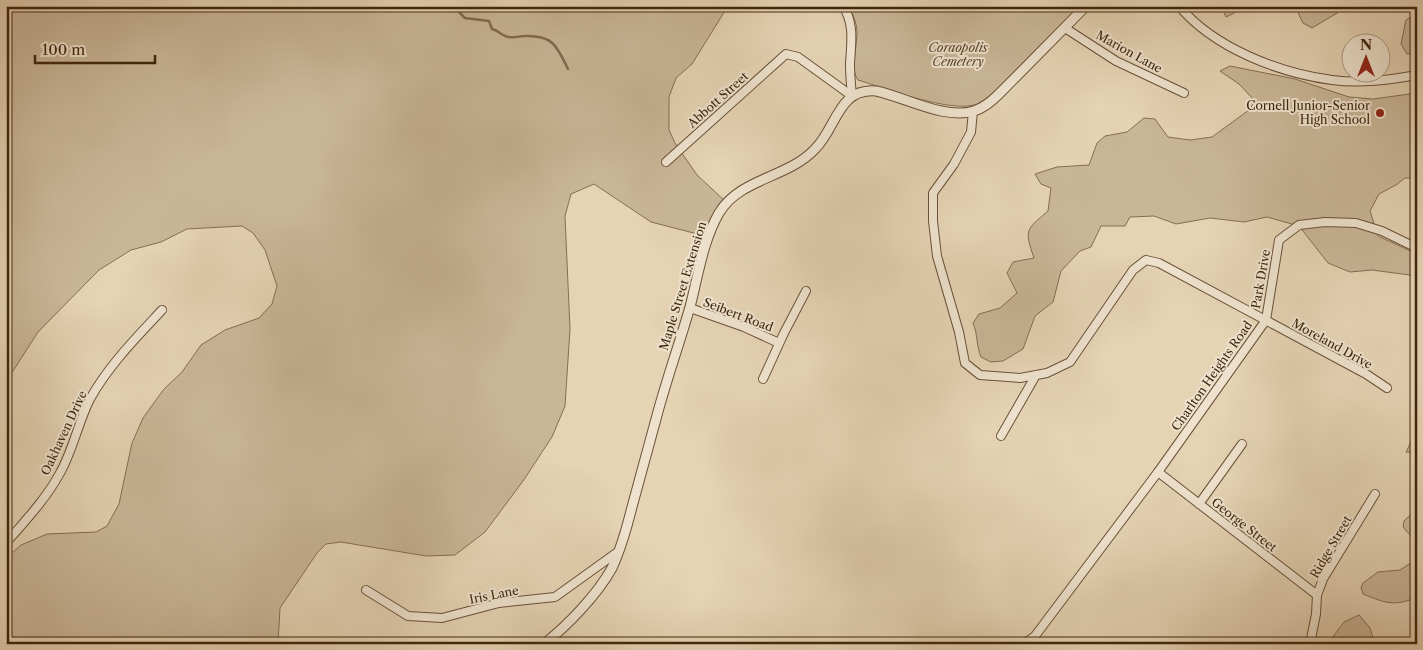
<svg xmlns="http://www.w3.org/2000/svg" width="1423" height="650" font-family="'Libre Caslon Text',serif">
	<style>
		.green { fill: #c9b698; stroke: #846e52 }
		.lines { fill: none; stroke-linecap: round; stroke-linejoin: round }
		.stream { stroke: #816a4f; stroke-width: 2.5 }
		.minor-casing { stroke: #695137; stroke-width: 10 }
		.tertiary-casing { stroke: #695137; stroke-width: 11 }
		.minor { stroke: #eee2ce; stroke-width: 8 }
		.tertiary { stroke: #eee2ce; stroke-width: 9 }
		.poi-dot { fill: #8f2418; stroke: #eee2ce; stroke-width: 2 }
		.labels { text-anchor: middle; stroke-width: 4; stroke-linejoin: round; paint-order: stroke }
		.park-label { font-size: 12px; font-style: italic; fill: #5b4329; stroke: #eee2ce }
		.street-label { font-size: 12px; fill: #40260d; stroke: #eee2ce }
		.poi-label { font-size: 12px; fill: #40260d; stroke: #eee2ce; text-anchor: end }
	</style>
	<rect width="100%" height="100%" fill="#e5d3b4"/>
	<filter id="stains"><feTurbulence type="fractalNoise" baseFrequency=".004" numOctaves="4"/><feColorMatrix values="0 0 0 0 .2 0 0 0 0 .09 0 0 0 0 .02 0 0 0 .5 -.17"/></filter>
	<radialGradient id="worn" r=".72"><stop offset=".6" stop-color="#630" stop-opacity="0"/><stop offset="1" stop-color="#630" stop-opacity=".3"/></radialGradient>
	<g class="green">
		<polygon points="6,6 728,6 692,64 676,78 669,97 669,130 675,143 697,175 727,203 709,237 651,222 594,184 571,194 565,216 570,329 565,406 552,437 523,481 485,532 455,555 426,556 341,542 326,544 317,553 280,608 278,644 7,644 6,565 11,554 21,545 47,534 96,532 107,526 119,504 132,443 143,418 164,389 182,372 201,345 225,330 259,318 272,304 277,286 265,250 253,233 242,226 187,229 161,242 131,250 99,270 38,332 6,382"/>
		<path d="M 849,6 L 1086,6 L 1035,59 L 1031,55 C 1016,70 996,95 977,104 C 953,114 884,88 858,80 C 850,71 857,45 857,33 C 857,23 853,15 849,6 Z"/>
		<polygon points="1221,6 1236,6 1238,11 1226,17"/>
		<polygon points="1295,6 1349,6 1312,28 1303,23"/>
		<polygon points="1417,13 1417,53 1407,54 1401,44 1406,20"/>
		<path d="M 1230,66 L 1295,79 L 1349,97 L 1373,99 L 1417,93 L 1417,178 L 1405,178 L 1396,185 L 1379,194 L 1370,211 L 1378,236 L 1417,254 L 1417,276 L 1372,270 L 1350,272 L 1328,263 L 1299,226 L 1267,217 L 1244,222 L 1210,218 L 1176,224 L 1154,216 L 1130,217 L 1125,226 L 1101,226 L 1091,247 L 1080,251 L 1061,271 L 1053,302 L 1035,316 L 1023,349 L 1003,361 L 991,362 L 981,357 C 976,345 978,335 973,323 L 979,314 L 1000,308 L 1017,293 L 1007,273 L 1013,262 L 1034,258 C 1024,229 1026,230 1048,211 L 1051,188 L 1041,184 L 1035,174 L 1057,167 L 1089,165 L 1097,143 L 1105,136 L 1127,132 L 1144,118 L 1155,119 L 1168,137 L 1190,140 L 1212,137 L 1249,110 L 1255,101 L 1239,84 L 1220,71 Z"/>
		<polygon points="1417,437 1417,453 1406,452 1412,440"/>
		<polygon points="1417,509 1417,533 1411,536 1403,527 1404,521"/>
		<path d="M 1417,559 L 1417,597 C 1395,607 1385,603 1363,594 L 1361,588 L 1363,583 L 1378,572 L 1400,570 Z"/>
		<polygon points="1359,615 1370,628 1375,644 1334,643 1332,638 1344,622"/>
	</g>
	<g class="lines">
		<path class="stream" d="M 453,6 L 465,18 L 489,21 L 492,29 C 498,30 503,37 509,37 C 514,38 520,36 525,36 C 554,35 557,47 568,69"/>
		<g class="minor-casing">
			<g id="minor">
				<path d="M 843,6 C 855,25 851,43 850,64 C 850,75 851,85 852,96"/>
				<path d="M 1179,6 C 1214,48 1279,73 1332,80 C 1360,84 1389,80 1417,75"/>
				<polyline points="1065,28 1116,61 1184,93"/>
				<polyline points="973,111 971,132 954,164 933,193 933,221 937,256 959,332 965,363 980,375 1020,378 1047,373 1070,362 1133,270 1146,260 1159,263 1366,374 1387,388"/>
				<polyline points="666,162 786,54 798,57 852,96"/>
				<polyline points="690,308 744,327 779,343"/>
				<polyline points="763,379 784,333 806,291"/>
				<polyline points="1001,436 1036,375"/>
				<polyline points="1158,472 1317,595"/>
				<polyline points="1199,504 1242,444"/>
				<path d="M 6,543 C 25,521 46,499 60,473 C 73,450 78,423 90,399 C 109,365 136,338 162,310"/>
				<polyline points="366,590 408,616 442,618 499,603 555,597 619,551"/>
				<polyline points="1024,644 1035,636 1158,472 1266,320 1279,240 1299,225 1325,222 1356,223 1382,231 1417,248"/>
				<polyline points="1310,644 1316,614 1317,595 1323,579 1375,494"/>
			</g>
		</g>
		<g class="tertiary-casing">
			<path id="tertiary" d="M 544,644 C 568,625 597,595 612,568 C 621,549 627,527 632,507 C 640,478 648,448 656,419 C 666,381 679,345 690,307 C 698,276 703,241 719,213 C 740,178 788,178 815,149 C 837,127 838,88 876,91 C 905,97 944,120 974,111 C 984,108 992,101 999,94 L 1086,6"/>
		</g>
		<use href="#minor" class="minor"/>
		<use href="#tertiary" class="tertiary"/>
	</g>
	<circle class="poi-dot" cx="1380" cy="113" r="5"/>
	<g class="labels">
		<g class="park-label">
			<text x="958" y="52">Coraopolis<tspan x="958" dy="14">Cemetery</tspan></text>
		</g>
		<g class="street-label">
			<text transform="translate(1129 52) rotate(29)" y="4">Marion Lane</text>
			<text transform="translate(718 100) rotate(-42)" y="4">Abbott Street</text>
			<text transform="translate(1261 279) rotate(-80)" y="4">Park Drive</text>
			<text transform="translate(683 286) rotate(-73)" y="4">Maple Street Extension</text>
			<text transform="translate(738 315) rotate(21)" y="4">Seibert Road</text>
			<text transform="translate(1332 344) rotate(29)" y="4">Moreland Drive</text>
			<text transform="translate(1212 376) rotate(-55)" y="4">Charlton Heights Road</text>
			<text transform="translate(64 433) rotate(-65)" y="4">Oakhaven Drive</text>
			<text transform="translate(1244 525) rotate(38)" y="4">George Street</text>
			<text transform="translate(1331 547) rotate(-60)" y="4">Ridge Street</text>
			<text transform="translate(494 595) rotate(-11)" y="4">Iris Lane</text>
		</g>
		<g class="poi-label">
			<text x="1370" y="110">Cornell Junior-Senior<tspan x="1370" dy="14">High School</tspan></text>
		</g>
	</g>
	<rect width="1423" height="650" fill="none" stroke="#e5d3b4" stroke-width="25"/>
	<rect x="8" y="8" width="1408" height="635" fill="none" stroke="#40260d" stroke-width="2.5"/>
	<rect x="12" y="12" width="1398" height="625" fill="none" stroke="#40260d"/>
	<g transform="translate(1366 58)"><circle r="24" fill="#eee2ce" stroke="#a89781"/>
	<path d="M0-4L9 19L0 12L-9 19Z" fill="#8f2418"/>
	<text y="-8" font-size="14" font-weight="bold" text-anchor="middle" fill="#40260d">N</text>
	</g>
	<path d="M35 55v8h120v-8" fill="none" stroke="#40260d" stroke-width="2.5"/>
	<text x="42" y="55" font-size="15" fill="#40260d" stroke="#eee2ce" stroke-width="4" paint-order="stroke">100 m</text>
	<rect width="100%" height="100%" filter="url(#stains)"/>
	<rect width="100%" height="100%" fill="url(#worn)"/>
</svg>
